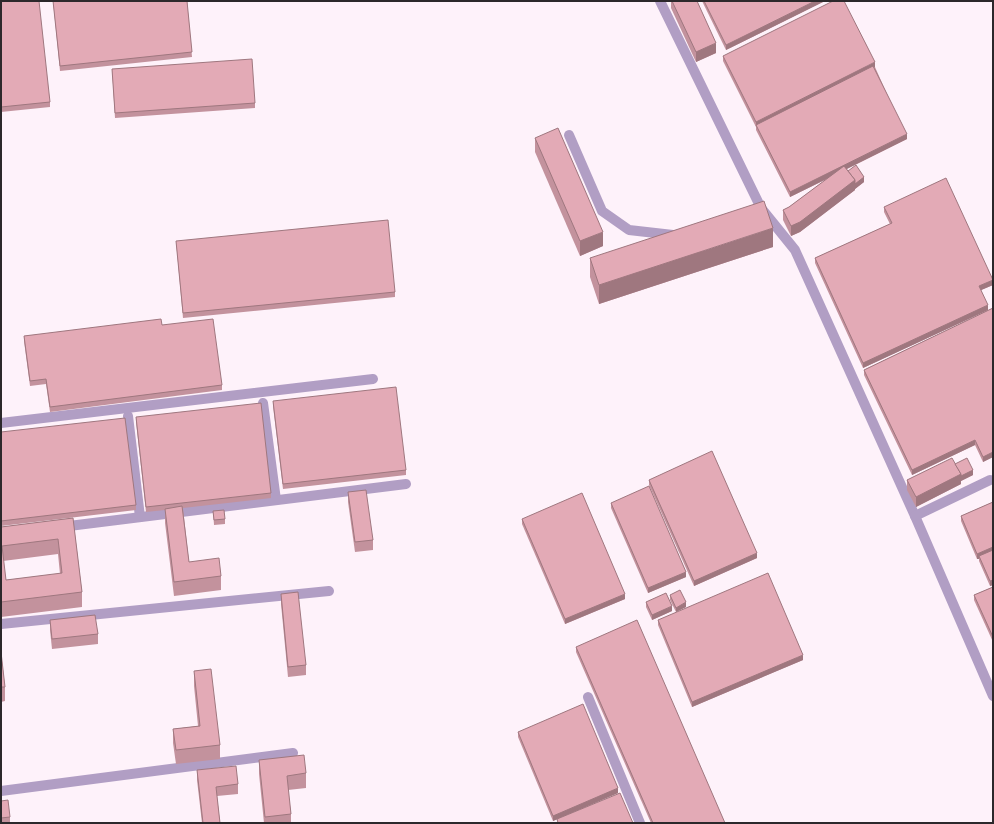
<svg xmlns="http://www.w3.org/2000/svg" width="994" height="824" font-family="Poppins,sans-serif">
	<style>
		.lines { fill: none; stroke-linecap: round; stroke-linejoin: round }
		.lane { stroke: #b19ec4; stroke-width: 10 }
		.wall { fill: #c3929d; fill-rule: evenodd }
		.shaded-wall { fill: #9f777f }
		.building { fill: #e3aab6; stroke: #9f777f; fill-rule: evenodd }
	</style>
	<rect width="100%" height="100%" fill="#fef2fa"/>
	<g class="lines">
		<g class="lane">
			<polyline points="660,1 761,208"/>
			<polyline points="569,135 602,211 629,230 673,235 676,235"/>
			<polyline points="761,208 795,250 915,516 993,696"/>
			<polyline points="263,403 276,500"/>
			<polyline points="128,416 140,517"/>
			<polyline points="1,423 373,379"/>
			<polyline points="915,516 990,480"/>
			<polyline points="61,527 406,484"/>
			<polyline points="1,624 329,591"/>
			<polyline points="588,697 640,823"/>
			<polyline points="1,791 293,753"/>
		</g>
	</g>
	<g class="wall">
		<polygon points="1,1 50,102 50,107 1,112"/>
		<polygon points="53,1 187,1 192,57 60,71"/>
		<polygon points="671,1 697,1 716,53 696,62 671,8"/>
		<polygon points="702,1 825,1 726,50"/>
		<polygon points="723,56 875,67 907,139 847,169 848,171 864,182 855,189 855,190 800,232 791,236 783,220 783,210 789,207 827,179 790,197 756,130 756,127 723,61"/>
		<polygon points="112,69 255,103 255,108 115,118"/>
		<polygon points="535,138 603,246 580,256 535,152"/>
		<polygon points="884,207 993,285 981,290 988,310 863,368 815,263 815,258 890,224 884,212"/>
		<polygon points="176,241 395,292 395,297 183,318"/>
		<polygon points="773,247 599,304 590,277 590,258"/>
		<polygon points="993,308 993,457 983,462 975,445 912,475 864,375 864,370"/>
		<polygon points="162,325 222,385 222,390 50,412 46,384 30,386 24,341 24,336"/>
		<polygon points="273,401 406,470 406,475 283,489 273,406"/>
		<polygon points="136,417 271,493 271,498 183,508 189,562 221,576 221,590 174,596 165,523 165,510 146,512 136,422"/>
		<polygon points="1,432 136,505 136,510 1,526"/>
		<polygon points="955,464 973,475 961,481 961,484 916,507 907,490 907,480"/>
		<polygon points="649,480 757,558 694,586 649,485"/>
		<polygon points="348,492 373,540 373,550 355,552 348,502"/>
		<polygon points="993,502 993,585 990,586 979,561 979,559 977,559 961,521 961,516"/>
		<polygon points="611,503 686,577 648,593 611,508"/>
		<polygon points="213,511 225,519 225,524 214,525"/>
		<path d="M 73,518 L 82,592 L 82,607 L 1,617 L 1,527 ZM 58,554 L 60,574 L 6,580 L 3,561 Z"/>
		<polygon points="522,519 625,599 565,624 522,524"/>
		<polygon points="993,587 993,642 974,600 974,595"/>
		<polygon points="281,594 306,665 306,675 288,677 281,604"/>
		<polygon points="670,595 686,607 676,612 670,600"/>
		<polygon points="646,602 672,611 652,620 646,607"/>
		<polygon points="50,620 98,634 98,644 52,649 50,630"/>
		<polygon points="658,620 803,660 692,707 658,625"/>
		<polygon points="576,647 725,823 651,823 576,652"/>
		<polygon points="1,652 5,687 5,701 1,702"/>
		<polygon points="194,671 220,745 220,759 176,764 173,743 173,729 198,726 194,686"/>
		<polygon points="518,732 618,793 553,821 518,737"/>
		<polygon points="259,760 306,773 306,788 288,790 291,814 291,823 264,823 259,774"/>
		<polygon points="197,770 238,784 238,794 217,796 220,823 202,823 197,780"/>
		<polygon points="1,801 10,817 10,822 1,823"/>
	</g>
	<g class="shaded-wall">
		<polygon points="815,1 825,1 726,50 726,45"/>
		<polygon points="716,43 716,53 696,62 696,52"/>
		<polygon points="875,62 875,67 757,127 756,125 756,122"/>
		<polygon points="907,134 907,139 790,197 790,192"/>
		<polygon points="864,177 864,182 855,189 855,190 800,232 791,236 791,226 855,180"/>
		<polygon points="773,228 773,247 599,304 599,285"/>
		<polygon points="603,232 603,246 580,256 580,241"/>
		<polygon points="993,280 993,285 979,291 979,286"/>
		<polygon points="988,305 988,310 863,368 863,363"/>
		<polygon points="975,440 975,445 912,475 912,470"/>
		<polygon points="993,452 993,457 983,462 983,457"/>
		<polygon points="973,470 973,475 961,481 961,484 916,507 916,497 961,474"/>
		<polygon points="993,547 993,552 979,556 979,559 977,559 977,554"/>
		<polygon points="757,553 757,558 694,586 694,581"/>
		<polygon points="686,572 686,577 648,593 648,588"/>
		<polygon points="993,580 993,585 990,586 990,581"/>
		<polygon points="625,594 625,599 565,624 565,619"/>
		<polygon points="686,602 686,607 676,612 676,608"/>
		<polygon points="672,606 672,611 652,620 652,615"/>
		<polygon points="803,655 803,660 692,707 692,702"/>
		<polygon points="618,788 618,793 553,821 553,816"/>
	</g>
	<g class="building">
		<polygon points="1,1 39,1 50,102 1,107"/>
		<polygon points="53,1 187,1 192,52 60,66"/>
		<polygon points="672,1 697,1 716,43 696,52"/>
		<polygon points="704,1 815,1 726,45"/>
		<polygon points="833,1 844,1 875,62 756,122 723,56"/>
		<polygon points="252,59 255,103 115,113 112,69"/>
		<polygon points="873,66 907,134 790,192 756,125"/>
		<polygon points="558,128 603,232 580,241 535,138"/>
		<polygon points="856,165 864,177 855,184 855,180 848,171"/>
		<polygon points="844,166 855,180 800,222 791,226 783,210 789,207"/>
		<polygon points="946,178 993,280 979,286 988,305 863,363 815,258 892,223 884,207"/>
		<polygon points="764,201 773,228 599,285 590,258"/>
		<polygon points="388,220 395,292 183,313 176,241"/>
		<polygon points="993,308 993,452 983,457 975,440 912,470 864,370"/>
		<polygon points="161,319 162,325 213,319 222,385 50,407 46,379 30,381 24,336"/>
		<polygon points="396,387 406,470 283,484 273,401"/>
		<polygon points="261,403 271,493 146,507 136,417"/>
		<polygon points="125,418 136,505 1,521 1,432"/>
		<polygon points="712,451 757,553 694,581 649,480"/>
		<polygon points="952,458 961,474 916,497 907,480"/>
		<polygon points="967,458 973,470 961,476 961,474 955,464"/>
		<polygon points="649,486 686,572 648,588 611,503"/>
		<polygon points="366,490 373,540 355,542 348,492"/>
		<polygon points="582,493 625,594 565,619 522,519"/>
		<polygon points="993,502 993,547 977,554 961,516"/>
		<polygon points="182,506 189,562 219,558 221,576 174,582 165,509"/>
		<polygon points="224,510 225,519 214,520 213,511"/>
		<path d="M 73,518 L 82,592 L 1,602 L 1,527 ZM 58,539 L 62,573 L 6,580 L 2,546 Z"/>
		<polygon points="993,550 993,580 990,581 979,556"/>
		<polygon points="768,573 803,655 692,702 658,620"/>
		<polygon points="993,587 993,637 974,595"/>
		<polygon points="680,590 686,602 676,608 670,595"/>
		<polygon points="298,592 306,665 288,667 281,594"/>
		<polygon points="666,593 672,606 652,615 646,602"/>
		<polygon points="95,615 98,634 52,639 50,620"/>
		<polygon points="637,620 725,823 653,823 576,647"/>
		<polygon points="1,652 5,687 1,687"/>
		<polygon points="211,669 220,745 176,750 173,729 200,726 194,671"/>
		<polygon points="583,704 618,788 553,816 518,732"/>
		<polygon points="304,755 306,773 287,776 291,814 265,817 259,760"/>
		<polygon points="236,766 238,784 216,787 220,823 203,823 197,770"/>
		<polygon points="620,793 633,823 558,823 557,819"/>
		<polygon points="8,800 10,817 1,818 1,801"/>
	</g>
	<rect width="994" height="824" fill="none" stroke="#2c282b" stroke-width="4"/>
</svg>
